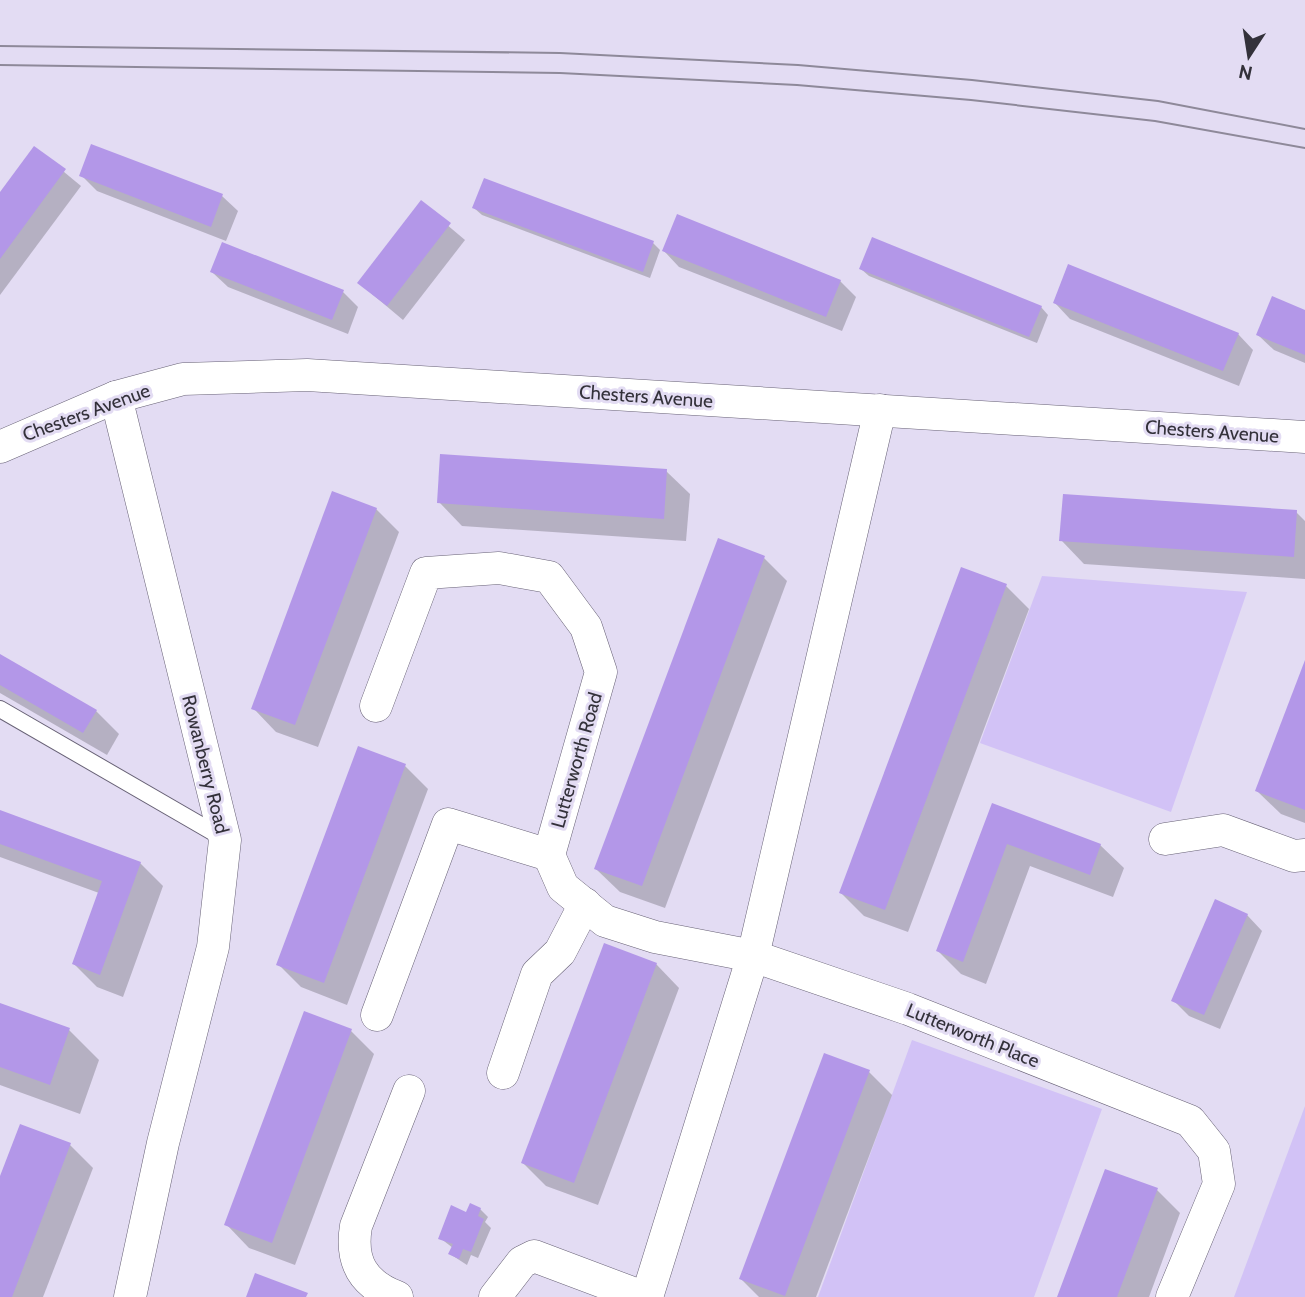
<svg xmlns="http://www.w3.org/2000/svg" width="1305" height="1297" font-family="Cabin,sans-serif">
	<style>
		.green { fill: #d2c2f6 }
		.shadow { fill: #0003 }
		.building { fill: #b397e8 }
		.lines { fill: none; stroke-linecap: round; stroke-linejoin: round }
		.service-casing { stroke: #686276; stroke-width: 18 }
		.minor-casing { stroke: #686276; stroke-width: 33 }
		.service { stroke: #fff; stroke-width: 16 }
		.minor { stroke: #fff; stroke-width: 32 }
		.tram { stroke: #8e8999; stroke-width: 2 }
		.labels { text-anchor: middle; stroke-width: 6; stroke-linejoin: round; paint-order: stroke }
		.street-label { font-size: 19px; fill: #33313a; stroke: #e3dcf3 }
	</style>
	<rect width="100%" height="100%" fill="#e3dcf3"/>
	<g class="green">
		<polygon points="1042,576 1247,592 1171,812 980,743"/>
		<polygon points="912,1040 1102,1109 1034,1297 818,1297"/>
		<polygon points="1305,1106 1305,1297 1234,1297"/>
	</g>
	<g class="shadow">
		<polygon points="35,148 81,186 0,295 0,195"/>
		<polygon points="81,175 222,196 238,211 226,241 97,191"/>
		<polygon points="421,203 465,240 403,320 359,283"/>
		<polygon points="474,208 653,243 660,250 650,278 482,215"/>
		<polygon points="664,251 840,281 856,297 842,331 679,267"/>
		<polygon points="861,269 1041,307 1048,315 1037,343 869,276"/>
		<polygon points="212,272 343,292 358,307 348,334 228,287"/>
		<polygon points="1055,303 1238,334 1253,350 1239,386 1070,319"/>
		<polygon points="1305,312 1305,363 1274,350 1258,335"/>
		<polygon points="666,471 690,494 686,541 462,526 439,502"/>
		<polygon points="376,509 399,532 318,747 276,732 253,708"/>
		<polygon points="1296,512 1305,521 1305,579 1084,564 1061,540"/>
		<polygon points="764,558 787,581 665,908 620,892 596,869"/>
		<polygon points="1006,586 1029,609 908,932 864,916 841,893"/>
		<polygon points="0,656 96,711 119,734 107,755 0,693"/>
		<polygon points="1305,664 1305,823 1281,814 1257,791"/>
		<polygon points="405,766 428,789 347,1005 301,987 278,964"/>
		<polygon points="993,805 1100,845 1124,868 1113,897 1030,866 986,984 961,974 938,951"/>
		<polygon points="0,812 140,863 163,886 123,997 97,987 74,964 99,893 0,857"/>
		<polygon points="1247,915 1262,931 1220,1029 1189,1016 1173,1000"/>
		<polygon points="656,964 679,988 598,1205 546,1186 523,1163"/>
		<polygon points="0,1005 69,1030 99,1060 80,1114 0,1085"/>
		<polygon points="351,1031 374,1054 295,1265 249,1248 226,1224"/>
		<polygon points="869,1072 892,1095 816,1297 759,1297 741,1279"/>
		<polygon points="70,1145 93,1168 43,1297 0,1297 0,1181"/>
		<polygon points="1157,1190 1180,1213 1149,1297 1059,1297"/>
		<polygon points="480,1209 488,1217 485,1222 491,1228 478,1258 471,1255 467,1265 450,1254 453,1248 440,1238"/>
	</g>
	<g class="building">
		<polygon points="91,144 223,194 211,227 79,176"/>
		<polygon points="34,146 66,169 0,259 0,192"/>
		<polygon points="484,178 654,241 643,272 472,208"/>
		<polygon points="421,200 451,223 387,306 357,283"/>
		<polygon points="677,214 841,280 826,317 662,251"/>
		<polygon points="872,237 1042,306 1029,337 859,269"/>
		<polygon points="222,242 344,290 332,320 210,272"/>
		<polygon points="1068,264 1239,333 1223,371 1053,303"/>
		<polygon points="1272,296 1305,310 1305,355 1256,335"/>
		<polygon points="440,454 667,469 664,519 437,503"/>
		<polygon points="332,491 377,508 295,725 251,709"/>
		<polygon points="1063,494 1297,510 1294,557 1059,541"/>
		<polygon points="718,538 765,556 642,886 594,869"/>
		<polygon points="961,567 1007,584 885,910 839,893"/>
		<polygon points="0,654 97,710 83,733 0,685"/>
		<polygon points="1305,660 1305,810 1255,791"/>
		<polygon points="358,746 406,764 324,983 276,965"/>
		<polygon points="992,803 1101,844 1090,875 1007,844 963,962 936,951"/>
		<polygon points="0,810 141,862 100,975 72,964 102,881 0,844"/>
		<polygon points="1215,899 1248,914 1204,1015 1171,1001"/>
		<polygon points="604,943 657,963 574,1183 521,1163"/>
		<polygon points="0,1003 70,1028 50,1085 0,1067"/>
		<polygon points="304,1011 352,1029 272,1243 224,1225"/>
		<polygon points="824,1053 870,1070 785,1296 739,1279"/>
		<polygon points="20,1124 71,1143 12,1297 0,1297 0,1176"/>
		<polygon points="1105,1169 1158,1188 1117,1297 1057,1297"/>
		<polygon points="470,1203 481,1208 478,1216 484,1219 471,1252 463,1249 459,1259 448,1254 453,1244 438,1239 451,1205 466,1212"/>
		<polygon points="255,1273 308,1293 306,1297 246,1297"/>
	</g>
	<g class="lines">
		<g class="service-casing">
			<polyline id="service" points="0,709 223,838"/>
		</g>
		<g class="minor-casing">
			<g id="minor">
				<polyline points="116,397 225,840 213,947 163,1143 130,1297"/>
				<polyline points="0,447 116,397 183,379 307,375 1305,437"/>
				<polyline points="376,706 426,573 499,568 549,577 586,627 601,672 549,855 563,887 605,921 655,937 753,956 908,1009 1190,1121 1214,1151 1219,1184 1172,1297"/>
				<polyline points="1165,839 1223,830 1294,856 1305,855"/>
				<polyline points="377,1015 448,824 549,855"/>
				<polyline points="503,1073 537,974 560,952 585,904"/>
				<path d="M 397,1297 C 363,1284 350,1262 356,1226 L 409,1091"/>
				<polyline points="495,1297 522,1262 534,1256 643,1297"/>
				<polyline points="647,1297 753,956 880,410"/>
			</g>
		</g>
		<use href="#service" class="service"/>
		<use href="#minor" class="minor"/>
		<g class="tram">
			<polyline points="0,46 560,53 798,65 972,80 1158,101 1305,129"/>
			<polyline points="0,65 560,73 797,85 971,100 1155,121 1305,148"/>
		</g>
	</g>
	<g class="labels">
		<g class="street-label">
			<text transform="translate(646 396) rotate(4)" y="7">Chesters Avenue</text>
			<text transform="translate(86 412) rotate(-20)" y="7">Chesters Avenue</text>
			<text transform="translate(1212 431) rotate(4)" y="7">Chesters Avenue</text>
			<text transform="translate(576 760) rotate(-74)" y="7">Lutterworth Road</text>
			<text transform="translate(206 764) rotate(76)" y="7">Rowanberry Road</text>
			<text transform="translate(973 1035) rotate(22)" y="7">Lutterworth Place</text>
		</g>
	</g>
	<g transform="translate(1249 56) rotate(192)" stroke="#e3dcf3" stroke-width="5" paint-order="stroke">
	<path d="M0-5L12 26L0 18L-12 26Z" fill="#33313a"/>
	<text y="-10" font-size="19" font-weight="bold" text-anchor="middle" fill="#33313a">N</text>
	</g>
</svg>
